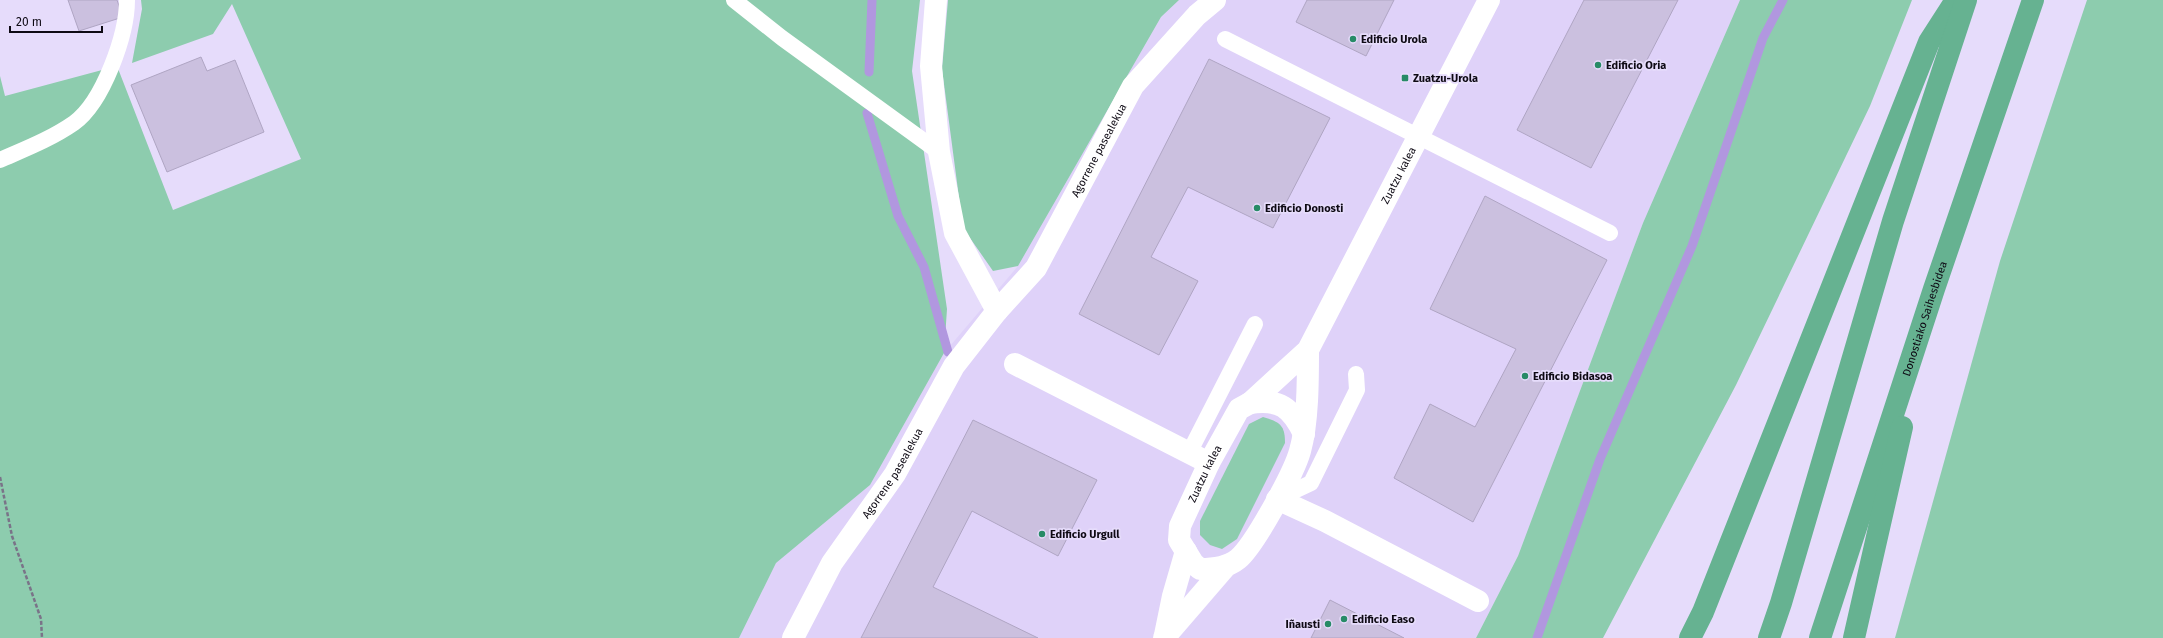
<svg xmlns="http://www.w3.org/2000/svg" width="2163" height="638" font-family="'Fira Sans',sans-serif">
	<style>
		.built { fill: #dfd2f9 }
		.green { fill: #8dccae }
		.lines { fill: none; stroke-linecap: round; stroke-linejoin: round }
		.stream { stroke: #b197df; stroke-width: 9 }
		.building { fill: #cbc0df; stroke: #afa5c3 }
		.path { stroke: #7a7388; stroke-width: 2.5; stroke-dasharray: 4 2; stroke-linecap: butt }
		.service { stroke: #fff; stroke-width: 16 }
		.minor { stroke: #fff; stroke-width: 22 }
		.motorway { stroke: #66b291; stroke-width: 22 }
		.poi-dot { fill: #278b66; stroke: #e6dcfb; stroke-width: 1.5 }
		.labels { text-anchor: middle; stroke-width: 3.5; stroke-linejoin: round; paint-order: stroke }
		.poi-label { font-size: 11px; font-weight: bold; fill: #0e0a14; stroke: #e6dcfb; text-anchor: start }
		.street-label { font-size: 11px; fill: #0e0a14; stroke: #e6dcfb }
	</style>
	<rect width="100%" height="100%" fill="#e6dcfb"/>
	<polygon class="built" points="1179,0 1740,0 1643,223 1518,556 1476,638 739,638 776,563 870,485 944,353 1018,266 1161,17"/>
	<g class="green">
		<polygon points="141,0 920,0 912,71 947,309 944,353 870,485 776,563 739,638 0,638 0,76 5,96 117,66 173,210 301,159 232,4 213,34 132,63 142,9"/>
		<polygon points="948,0 1179,0 1161,17 1018,266 993,271 963,228 942,69"/>
		<polygon points="1740,0 1912,0 1870,106 1736,385 1603,638 1476,638 1518,556 1643,223"/>
		<polygon points="2087,0 2163,0 2163,638 1895,638 2000,261"/>
		<path d="M 1263,417 C 1280,422 1285,425 1285,443 L 1237,539 L 1222,549 L 1210,545 L 1200,535 L 1200,521 L 1249,424 Z"/>
	</g>
	<g class="lines">
		<g class="stream">
			<polyline points="869,72 872,0"/>
			<polyline points="867,113 898,216 924,267 948,352"/>
			<polyline points="1537,638 1600,459 1692,246 1763,38 1783,0"/>
		</g>
	</g>
	<g class="building">
		<polygon points="68,0 117,0 123,17 79,31"/>
		<polygon points="1307,0 1394,0 1366,56 1296,22"/>
		<polygon points="1584,0 1678,0 1591,168 1517,130"/>
		<polygon points="201,57 207,71 235,60 264,132 167,172 131,85"/>
		<polygon points="1209,59 1330,118 1273,228 1188,187 1151,257 1198,281 1159,355 1079,314"/>
		<polygon points="1485,196 1607,260 1473,522 1394,478 1430,404 1475,427 1516,349 1430,309"/>
		<polygon points="973,420 1097,480 1058,556 972,511 933,587 1038,638 861,638"/>
		<polygon points="1330,600 1404,638 1311,638"/>
	</g>
	<g class="lines">
		<polyline class="path" points="0,477 12,536 41,619 42,638"/>
		<g class="service">
			<polyline points="734,0 782,38 939,152"/>
			<polyline points="1225,39 1610,233"/>
			<path d="M 0,160 C 25,149 51,139 74,123 C 103,102 127,35 127,0"/>
			<polyline points="1189,453 1255,324"/>
			<polyline points="1277,499 1311,483 1357,390 1356,374"/>
		</g>
		<g class="minor">
			<polyline points="936,0 931,66 939,152 955,233 997,311"/>
			<path id="s1" d="M 1308,350 C 1308,380 1308,423 1300,451 C 1294,473 1254,546 1238,559 C 1227,568 1213,569 1200,569 L 1193,563 L 1179,540 L 1180,526 L 1209,463 L 1239,409 L 1250,403 L 1308,350 L 1489,0"/>
			<polyline points="1015,364 1209,463"/>
			<path d="M 1250,403 C 1280,399 1291,407 1304,434"/>
			<polyline points="1277,499 1325,521 1478,601"/>
			<polyline points="1165,635 1173,596 1186,551"/>
			<path id="s2" d="M 793,638 L 832,563 L 895,474 L 954,366 L 997,311 L 1036,268 L 1133,86 L 1197,15 L 1215,0"/>
			<polyline points="1164,638 1226,566"/>
		</g>
		<g class="motorway">
			<polyline points="1690,638 1703,612 1929,42 1956,0"/>
			<polyline points="1769,638 1781,603 1893,221 1966,0"/>
			<path id="s3" d="M 1820,638 L 1934,289 L 2033,0"/>
			<polyline points="1854,638 1902,427"/>
		</g>
	</g>
	<g class="poi-dot">
		<circle cx="1353" cy="39" r="4"/>
		<circle cx="1598" cy="65" r="4"/>
		<rect x="1401" y="74" width="8" height="8" rx="2"/>
		<circle cx="1257" cy="208" r="4"/>
		<circle cx="1525" cy="376" r="4"/>
		<circle cx="1042" cy="534" r="4"/>
		<circle cx="1344" cy="619" r="4"/>
		<circle cx="1328" cy="624" r="4"/>
	</g>
	<g class="labels">
		<g class="poi-label">
			<text x="1361" y="43">Edificio Urola</text>
			<text x="1606" y="69">Edificio Oria</text>
			<text x="1413" y="82">Zuatzu-Urola</text>
			<text x="1265" y="212">Edificio Donosti</text>
			<text x="1533" y="380">Edificio Bidasoa</text>
			<text x="1050" y="538">Edificio Urgull</text>
			<text x="1352" y="623">Edificio Easo</text>
			<text x="1320" y="628" text-anchor="end">Iñausti</text>
		</g>
		<g class="street-label">
			<text dy="4" stroke="none"><textPath href="#s2" startOffset="578">Agorrene pasealekua</textPath></text>
			<text dy="4" stroke="none"><textPath href="#s1" startOffset="736">Zuatzu kalea</textPath></text>
			<text dy="4" stroke="none"><textPath href="#s3" startOffset="336">Donostiako Saihesbidea</textPath></text>
			<text dy="4" stroke="none"><textPath href="#s2" startOffset="193">Agorrene pasealekua</textPath></text>
			<text dy="4" stroke="none"><textPath href="#s1" startOffset="375">Zuatzu kalea</textPath></text>
		</g>
	</g>
	<path d="M10 26v6h92v-6" fill="none" stroke="#0e0a14" stroke-width="2"/>
	<text x="16" y="26" font-size="12" fill="#0e0a14" stroke="#e6dcfb" stroke-width="3" paint-order="stroke">20 m</text>
</svg>
